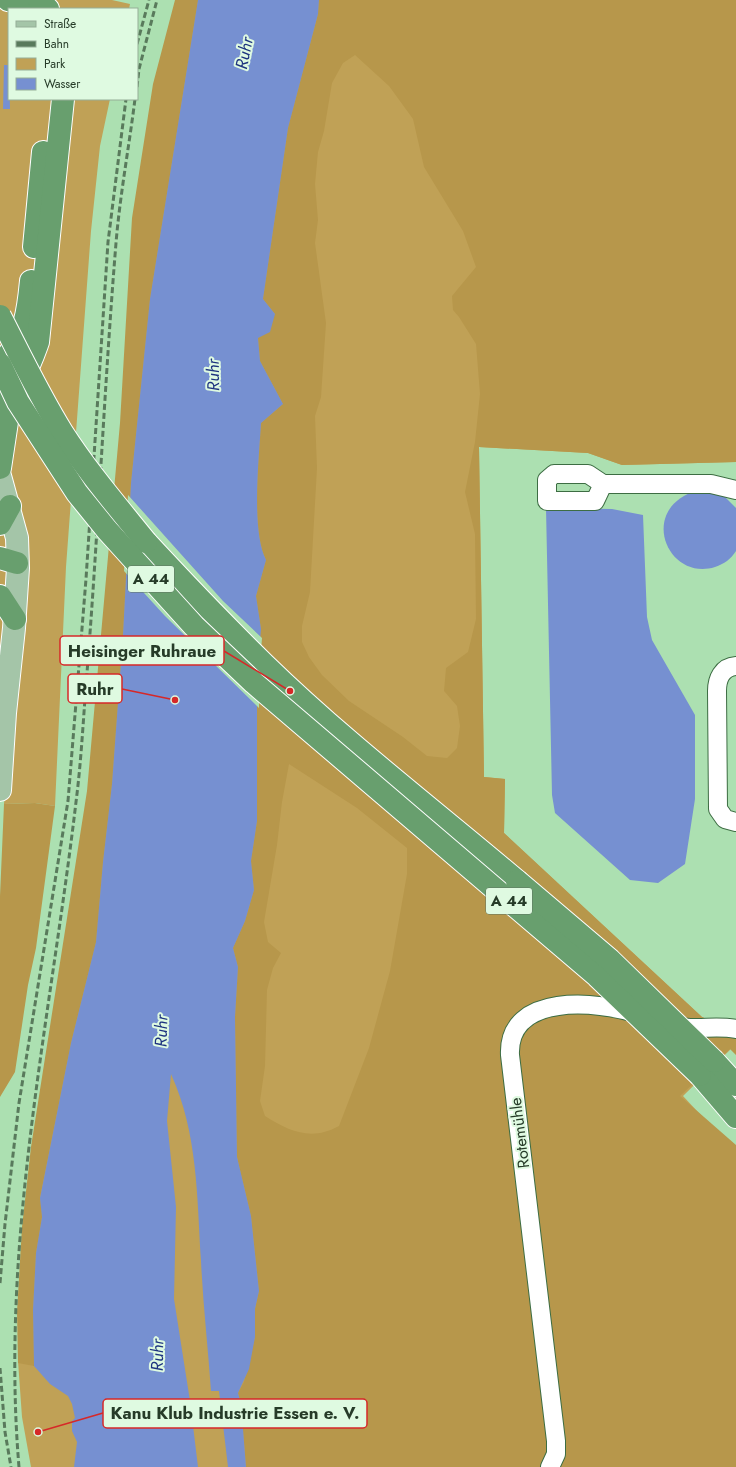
<svg xmlns="http://www.w3.org/2000/svg" width="736" height="1467" font-family="Jost,sans-serif">
	<style>
		.green { fill: #c0a156 }
		.forest { fill: #b7974b; fill-rule: evenodd }
		.water { fill: #7690d1 }
		.pier { fill: #ace0b1 }
		.lines { fill: none; stroke-linecap: round; stroke-linejoin: round }
		.minor-casing { stroke: #3d6d43; stroke-width: 20 }
		.major-casing { stroke: #fff; stroke-width: 24 }
		.highway-casing { stroke: #fff; stroke-width: 24 }
		.minor { stroke: #fff; stroke-width: 18 }
		.major { stroke: #a4c5a8; stroke-width: 22 }
		.highway { stroke: #689f6e; stroke-width: 22 }
		.rail { stroke: #597a5c; stroke-width: 3; stroke-dasharray: 6 3; stroke-linecap: butt }
		.highway-bridge-casing { stroke: #fff; stroke-width: 24; stroke-linecap: butt }
		.highway-bridge { stroke: #689f6e; stroke-width: 22 }
		.labels { text-anchor: middle; stroke-width: 4; stroke-linejoin: round; paint-order: stroke }
		.shield { fill: #dffae1; stroke: #5e7460; stroke-width: 1 }
		.shield-label { font-size: 15px; font-weight: bold; fill: #263b28 }
		.street-label { font-size: 16px; fill: #263b28; stroke: #dffae1 }
		.water-label { font-size: 17px; font-style: italic; fill: #1d337f; stroke: #dffae1 }
		.leader { fill: none; stroke: #d62828; stroke-width: 1.5 }
		.callout-dot { fill: #d62828; stroke: #dffae1; stroke-width: 1.5 }
		.callout { fill: #dffae1; stroke: #d62828; stroke-width: 1.5 }
		.callout-label { font-size: 17px; text-anchor: middle; font-weight: bold; fill: #263b28 }
	</style>
	<rect width="100%" height="100%" fill="#ace0b1"/>
	<g class="green">
		<polygon points="0,0 112,0 130,4 129,9 9,9 9,99 110,99 100,146 91,231 66,567 55,806 35,803 4,804 19,652 0,648"/>
		<polygon points="178,0 736,0 736,462 622,465 588,453 479,447 484,777 505,779 504,833 702,1017 711,1021 736,1044 683,1096 736,1153 736,1467 31,1467 22,1417 18,1361 88,800"/>
	</g>
	<g class="forest">
		<polygon points="175,0 198,0 150,299 131,483 123,635 112,784 103,862 96,942 71,1043 40,1197 42,1217 36,1253 33,1310 34,1366 18,1363 17,1312 22,1227 31,1147 87,791 120,423 132,218 153,84"/>
		<path d="M 319,0 L 736,0 L 736,462 L 622,465 L 588,453 L 479,447 L 484,777 L 505,779 L 504,833 L 702,1017 L 711,1021 L 736,1023 L 736,1055 L 730,1049 L 680,1096 L 736,1145 L 736,1467 L 246,1467 L 241,1405 L 238,1393 L 244,1382 L 255,1337 L 255,1309 L 259,1291 L 251,1216 L 237,1157 L 235,1017 L 238,967 L 233,948 L 245,921 L 254,890 L 251,861 L 257,821 L 257,676 L 261,629 L 256,596 L 266,560 C 251,529 259,459 261,423 L 283,404 L 260,361 L 258,338 L 275,314 L 263,299 L 288,128 L 318,14 ZM 355,55 L 389,86 L 413,119 L 424,167 L 463,231 L 476,267 L 452,296 L 453,310 L 459,317 L 476,344 L 480,394 L 475,442 L 465,492 L 475,534 L 476,619 L 468,652 L 446,668 L 444,691 L 457,706 L 460,726 L 457,748 L 447,758 L 427,756 L 403,737 L 349,701 L 322,675 L 309,657 L 302,642 L 302,626 L 310,592 L 317,468 L 315,416 L 321,397 L 326,323 L 315,243 L 318,220 L 315,184 L 318,152 L 324,131 L 332,83 L 343,63 ZM 289,764 L 357,808 L 407,848 L 407,874 L 390,971 L 369,1048 L 339,1126 C 312,1141 290,1132 265,1116 L 260,1101 L 265,1066 L 267,990 L 273,968 L 281,953 L 268,942 L 264,922 L 277,845 L 282,802 Z"/>
		<polygon points="35,803 55,806 36,948 28,985 15,1072 0,1097 0,896 4,804"/>
	</g>
	<g class="water">
		<path d="M 198,0 L 319,0 L 318,14 L 288,128 L 263,299 L 275,314 L 270,332 L 258,338 L 260,361 L 283,404 L 261,423 C 259,459 251,530 266,560 L 256,596 L 261,629 L 257,676 L 257,821 L 251,861 L 254,890 L 245,921 L 233,948 L 238,967 L 235,1017 L 237,1157 L 251,1216 L 259,1291 L 255,1309 L 255,1337 L 249,1369 L 238,1393 L 241,1404 L 246,1467 L 228,1467 L 219,1391 L 211,1391 C 208,1348 203,1304 201,1261 C 197,1198 198,1133 171,1074 L 167,1121 L 176,1207 L 174,1299 L 190,1401 L 198,1467 L 74,1467 L 77,1442 L 72,1431 L 72,1421 L 75,1418 L 72,1404 L 68,1396 L 50,1384 L 34,1366 L 33,1310 L 36,1253 L 42,1217 L 40,1198 L 71,1043 L 96,942 L 103,862 L 112,784 L 123,635 L 131,483 L 150,299 Z"/>
		<polygon points="4,65 9,65 10,109 3,109"/>
		<path d="M 699,490 L 723,495 L 736,508 L 736,551 C 731,559 724,564 715,567 C 667,582 636,507 699,490 Z"/>
		<polygon points="546,508 612,509 643,515 647,617 652,640 695,715 695,799 685,864 658,883 630,880 555,813 552,795"/>
	</g>
	<polygon class="pier" points="128,495 223,601 262,638 259,676 259,708 165,616 124,571"/>
	<g class="lines">
		<g class="minor-casing">
			<g id="minor">
				<polyline points="603,484 595,501 547,501 547,480 554,474 588,474 603,484 711,484 736,490"/>
				<path d="M 736,666 C 722,667 717,679 717,691 L 718,809 L 725,819 L 736,822"/>
				<path d="M 674,1026 C 695,1031 715,1025 736,1029"/>
				<path d="M 550,1467 L 556,1454 L 556,1441 L 510,1055 C 507,992 598,1001 638,1014"/>
			</g>
		</g>
		<g class="major-casing">
			<polyline id="major" points="0,476 17,538 18,568 14,628 5,713 0,790"/>
		</g>
		<g class="highway-casing">
			<g id="highway">
				<polyline points="8,0 15,1 28,9"/>
				<polyline points="39,0 48,9"/>
				<polyline points="34,247 43,152"/>
				<path d="M 5,359 C 25,334 28,313 31,281"/>
				<path d="M 0,397 C 23,386 30,364 38,342 L 63,99"/>
				<polyline points="0,468 8,415 17,386"/>
				<polyline points="0,524 10,506"/>
				<path d="M 146,542 C 184,583 223,624 264,664 C 343,741 432,809 517,881"/>
				<polyline points="0,558 17,563"/>
				<polyline points="0,596 15,619"/>
				<polyline points="714,1061 736,1085"/>
				<polyline points="700,1075 736,1117"/>
			</g>
		</g>
		<use href="#minor" class="minor"/>
		<use href="#major" class="major"/>
		<use href="#highway" class="highway"/>
		<g class="rail">
			<polyline points="137,44 149,0"/>
			<polyline points="137,87 139,69 157,0"/>
			<polyline points="0,1283 5,1224 19,1103 68,801 86,579 108,242 126,99"/>
			<polyline points="0,1368 5,1432 11,1467"/>
			<path d="M 19,1467 C 0,1243 50,1023 76,802 C 81,763 83,724 86,685 C 98,538 104,390 116,243 C 120,195 129,147 135,99"/>
		</g>
		<g class="highway-bridge-casing">
			<g id="highway-bridge">
				<path d="M 0,316 C 20,355 39,395 62,432 C 87,471 117,506 146,542"/>
				<polyline points="0,364 18,402 77,493 107,530 194,626 254,683 597,976 700,1075"/>
				<polyline points="517,881 610,960 714,1061"/>
			</g>
		</g>
		<use href="#highway-bridge" class="highway-bridge"/>
	</g>
	<g class="labels">
		<g class="shield">
			<rect x="128" y="566" width="46" height="26" rx="3"/>
			<rect x="486" y="888" width="46" height="26" rx="3"/>
		</g>
		<g class="shield-label">
			<text x="151" y="584">A 44</text>
			<text x="509" y="906">A 44</text>
		</g>
		<g class="street-label">
			<text transform="translate(519 1133) rotate(-97)" y="6">Rotemühle</text>
		</g>
		<g class="water-label">
			<text transform="translate(244 53) rotate(-79)" y="6">Ruhr</text>
			<text transform="translate(213 375) rotate(-91)" y="6">Ruhr</text>
			<text transform="translate(161 1031) rotate(-88)" y="6">Ruhr</text>
			<text transform="translate(157 1355) rotate(-89)" y="6">Ruhr</text>
		</g>
	</g>
	<path class="leader" d="M290 691L224 651M175 700L122 689M38 1432L103 1413"/>
	<g class="callout-dot">
		<circle cx="290" cy="691" r="4"/>
		<circle cx="175" cy="700" r="4"/>
		<circle cx="38" cy="1432" r="4"/>
	</g>
	<g class="callout">
		<rect x="60" y="636" width="164" height="29" rx="4"/>
		<rect x="68" y="674" width="54" height="29" rx="4"/>
		<rect x="103" y="1399" width="264" height="29" rx="4"/>
	</g>
	<g class="callout-label">
		<text x="142" y="657">Heisinger Ruhraue</text>
		<text x="95" y="695">Ruhr</text>
		<text x="235" y="1419">Kanu Klub Industrie Essen e. V.</text>
	</g>
	<rect x="8" y="8" width="130" height="92" fill="#dffae1" stroke="#95ae97"/>
	<rect x="16" y="21" width="20" height="6" fill="#a4c5a8" stroke="#95ae97"/>
	<text x="44" y="28" font-size="12" fill="#263b28">Straße</text>
	<rect x="16" y="41" width="20" height="6" fill="#597a5c" stroke="#95ae97"/>
	<text x="44" y="48" font-size="12" fill="#263b28">Bahn</text>
	<rect x="16" y="58" width="20" height="12" fill="#c0a156" stroke="#95ae97"/>
	<text x="44" y="68" font-size="12" fill="#263b28">Park</text>
	<rect x="16" y="78" width="20" height="12" fill="#7690d1" stroke="#95ae97"/>
	<text x="44" y="88" font-size="12" fill="#263b28">Wasser</text>
</svg>
